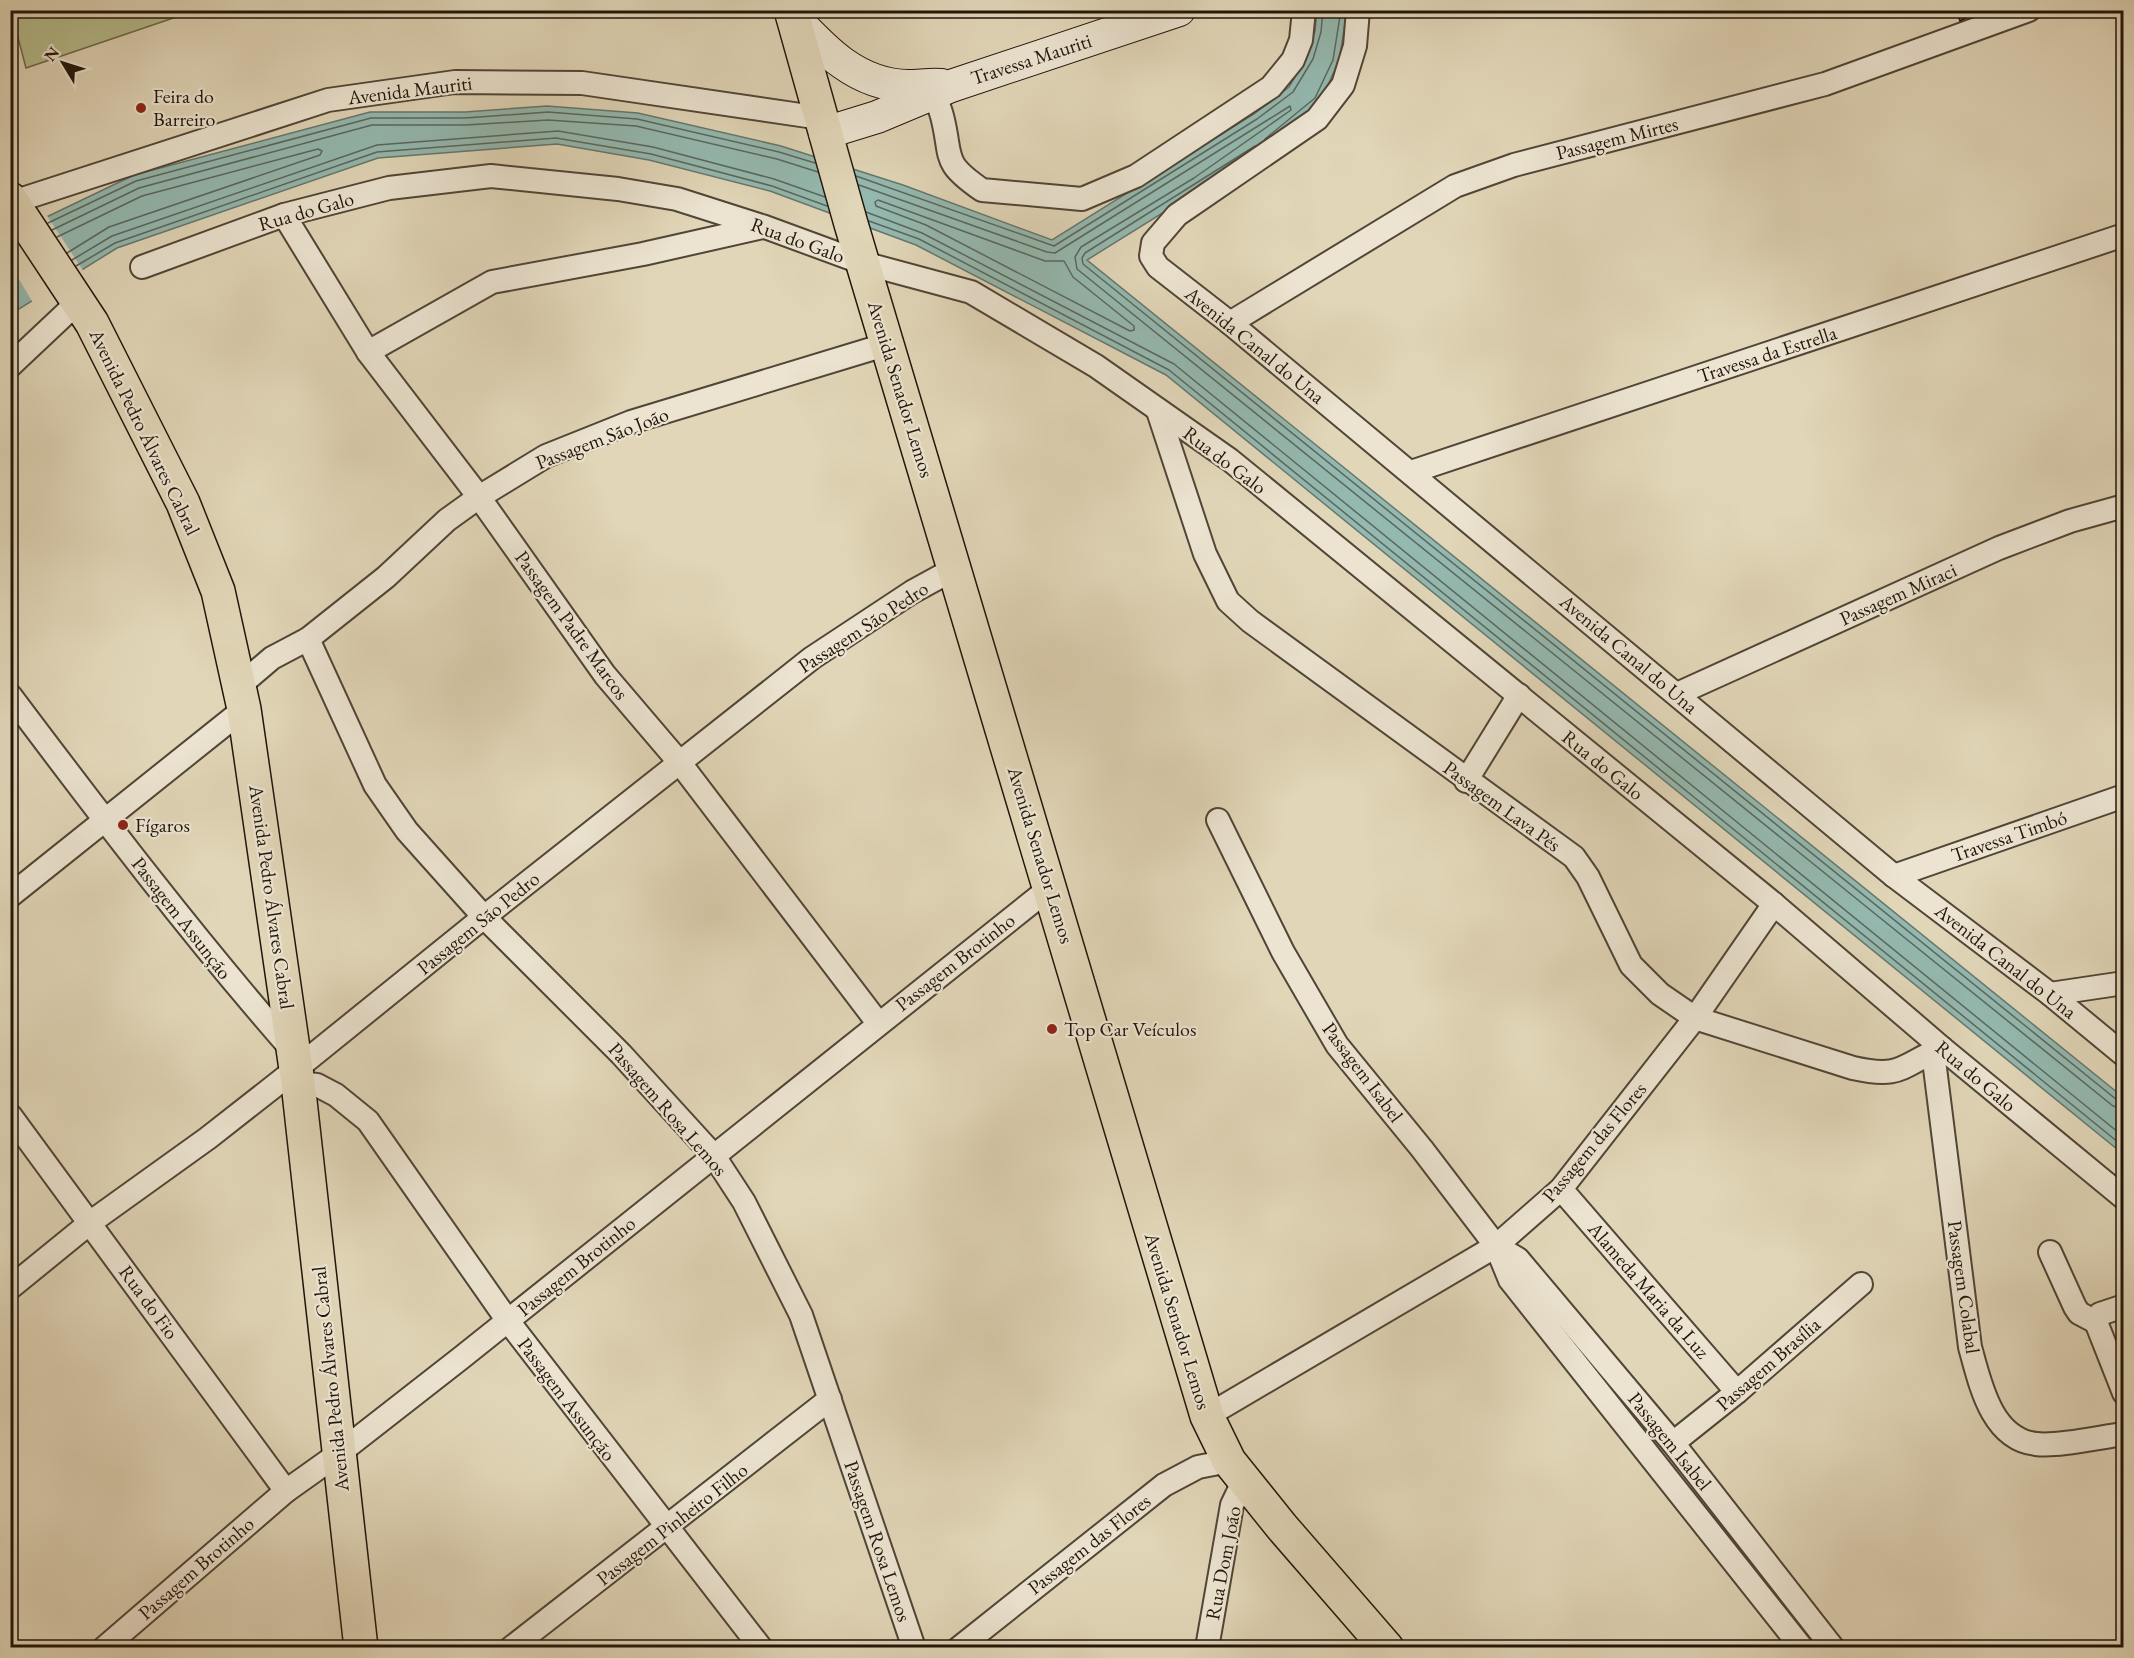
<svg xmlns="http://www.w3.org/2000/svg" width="2134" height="1658" font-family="'EB Garamond',serif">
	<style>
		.green { fill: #b6bd8d; stroke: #6b694c; stroke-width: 1.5 }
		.water { fill: #94b9b0; stroke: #66776e; stroke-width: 1.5 }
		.pier { fill: #e1d6b8 }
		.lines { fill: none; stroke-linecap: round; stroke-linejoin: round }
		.shore { stroke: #5a675e; stroke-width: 1.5 }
		.minor-casing { stroke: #504536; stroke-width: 26 }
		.secondary-casing { stroke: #20150b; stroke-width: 34 }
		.primary-casing { stroke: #20150b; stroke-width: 36 }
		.minor { stroke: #ece4d1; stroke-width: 22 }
		.secondary { stroke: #ece4d1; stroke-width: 32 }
		.primary { stroke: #e1d6b8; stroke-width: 33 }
		.wall { fill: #ad6d65; stroke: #20150b; stroke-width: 1.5 }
		.poi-dot { fill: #8f2418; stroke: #ece4d1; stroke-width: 2 }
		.labels { text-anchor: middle; stroke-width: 4.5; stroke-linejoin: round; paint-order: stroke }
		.street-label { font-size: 20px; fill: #20150b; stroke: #ece4d1 }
		.poi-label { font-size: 20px; fill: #20150b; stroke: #ece4d1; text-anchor: start }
	</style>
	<rect width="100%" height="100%" fill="#e1d6b8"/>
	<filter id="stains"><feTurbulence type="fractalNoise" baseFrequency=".00333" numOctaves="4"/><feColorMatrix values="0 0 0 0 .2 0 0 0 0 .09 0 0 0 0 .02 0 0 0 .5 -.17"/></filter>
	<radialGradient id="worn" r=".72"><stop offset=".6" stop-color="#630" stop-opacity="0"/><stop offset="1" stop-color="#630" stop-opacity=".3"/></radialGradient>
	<polygon class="green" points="11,11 11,10 194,11 26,68"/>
	<polygon class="water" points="1317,11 1347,11 1339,61 1320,102 1296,123 1201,189 1087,260 2123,1097 2123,1154 1166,375 916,245 770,191 649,160 557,144 378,158 117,248 11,314 11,234 134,175 370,112 465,112 547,106 638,113 781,146 903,185 1052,240 1254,114 1289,87 1307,57 1315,31"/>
	<polygon class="pier" points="46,214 84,272 33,303 10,264 10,231"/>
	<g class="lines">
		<g class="shore">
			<polyline points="1265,139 1315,98 1333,60 1341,10"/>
			<polyline points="1255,146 1085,253 1082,258 1083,264 2117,1100 2124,1101"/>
			<polyline points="856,176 1054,246 1257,119 1293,92 1313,59 1321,32 1323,10"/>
			<polyline points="859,185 1047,252 1055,253 1290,106 1291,110 1194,178 1081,247 1075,257 1077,269 2113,1106 2124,1109"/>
			<polygon points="878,200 1045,261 1064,261 1073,277 1134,326 1134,330 1130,331 926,225 876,206 875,202"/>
			<polyline points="866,212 922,233 1174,364 2124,1137"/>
			<polyline points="869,221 919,239 1169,370 2124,1147"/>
			<polyline points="48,223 136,181 371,118 465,118 548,112 637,119 779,152 815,163"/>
			<polyline points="52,230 139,188 372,125 466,125 548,120 636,126 777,159 818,172"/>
			<polyline points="57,237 142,196 318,149 322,151 320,155 109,227 67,253"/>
			<polyline points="72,260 112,236 377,145 558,131 653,147 774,179 825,197"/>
			<polyline points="76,266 115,243 377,152 556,138 651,154 772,186 827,206"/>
		</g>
		<g class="minor-casing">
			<g id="minor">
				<polyline points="1358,10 1355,46 1343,85 1317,119 1177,215 1153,243 1151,256 1158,267 1230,323 1894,876 2050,994 2124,1055"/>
				<path d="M 931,84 C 934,95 939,105 942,116 C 953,158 940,161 982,190 L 1082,199 L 1136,176 L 1271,87 L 1293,60 L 1301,40 L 1304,10"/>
				<polyline points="13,202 328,100 455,82 582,83 821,118"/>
				<polyline points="284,215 368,352 479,497 605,675 680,763 878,1023"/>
				<polyline points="142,267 284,215 389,188 491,176 618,189 677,199 765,227 863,263 971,292 1096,366 1230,460 1774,904 1942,1048 2124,1198"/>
				<polyline points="1230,323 1455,186 1514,165 1825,84 2029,10"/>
				<polyline points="368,352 492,282 643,254 763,227"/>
				<polyline points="10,366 79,301"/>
				<path d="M 1158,411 L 1205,554 L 1228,601 L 1250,621 L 1574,857 L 1588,877 L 1631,965 L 1660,994 L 1695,1018 L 1853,1068 C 1902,1079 1900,1066 1942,1048"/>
				<polyline points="1411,472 2124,235"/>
				<polyline points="308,639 375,785 407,831 484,917 621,1054 714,1156 744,1202 801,1315 914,1648"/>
				<polyline points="238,687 272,658 308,639 386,577 447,520 479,497 546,456 631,422 888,344"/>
				<polyline points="1677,694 1999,548 2070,521 2124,506"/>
				<path d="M 10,695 C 101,816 193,937 293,1051"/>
				<polyline points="1466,781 1519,695"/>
				<polyline points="1218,820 1283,952 1337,1045 1422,1149 1496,1246 1510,1280 1802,1648"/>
				<polyline points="1894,876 2124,796"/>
				<polyline points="10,896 244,709"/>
				<polyline points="2050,994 2124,983"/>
				<path d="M 1933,1052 L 1970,1347 C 1980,1383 1991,1439 2036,1444 C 2058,1447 2100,1437 2124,1434"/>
				<polyline points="298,1083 317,1085 336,1095 368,1121 508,1321 761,1648"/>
				<polyline points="10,1115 286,1491"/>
				<polyline points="1561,1189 1737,1392"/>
				<polyline points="1496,1246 1518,1259 1673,1443 1833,1648"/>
				<polyline points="2050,1252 2075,1307 2079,1313 2096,1322"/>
				<polyline points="10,1288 91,1222 208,1138 296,1069 484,917 812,658 912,592 954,569"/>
				<polyline points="2124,1306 2100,1314 2096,1322 2124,1393"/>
				<polyline points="1207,1416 1496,1246 1561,1189 1695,1018 1774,904"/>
				<polyline points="1673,1443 1737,1392 1861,1284"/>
				<polyline points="104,1648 286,1491 338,1454 461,1358 1051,887"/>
				<polyline points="511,1648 830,1399"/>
				<polyline points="959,1648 1164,1485 1198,1467 1229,1461"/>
				<polyline points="1207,1648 1232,1505 1244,1480"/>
			</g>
		</g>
		<g class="secondary-casing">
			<g id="secondary">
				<path d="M 792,15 C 824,50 857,85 908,86 C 919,86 930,84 941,85"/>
				<polyline points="825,133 877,117 951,86 1179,10"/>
			</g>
		</g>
		<g class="primary-casing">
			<g id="primary">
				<polyline points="791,10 851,224 1207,1416 1229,1461 1282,1527 1387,1648"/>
				<polyline points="10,199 92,323 183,503 218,591 244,709 298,1083 361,1648"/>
			</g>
		</g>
		<use href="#minor" class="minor"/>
		<use href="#secondary" class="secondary"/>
		<use href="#primary" class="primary"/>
	</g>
	<polygon class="wall" points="1956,10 1978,10 1979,12 1960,21"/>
	<g class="poi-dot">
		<circle cx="141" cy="108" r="6"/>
		<circle cx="123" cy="825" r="6"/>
		<circle cx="1052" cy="1029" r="6"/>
	</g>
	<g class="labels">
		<g class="street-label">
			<text transform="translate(1031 59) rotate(-18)" y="7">Travessa Mauriti</text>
			<text transform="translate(410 90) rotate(-7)" y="7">Avenida Mauriti</text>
			<text transform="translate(1617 138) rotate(-14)" y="7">Passagem Mirtes</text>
			<text transform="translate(306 211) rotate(-16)" y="7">Rua do Galo</text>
			<text transform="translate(798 240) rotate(20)" y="7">Rua do Galo</text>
			<text transform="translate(1255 345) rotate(39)" y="7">Avenida Canal do Una</text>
			<text transform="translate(1767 354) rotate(-18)" y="7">Travessa da Estrella</text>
			<text transform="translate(901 389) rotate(73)" y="7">Avenida Senador Lemos</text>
			<text transform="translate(145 432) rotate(64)" y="7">Avenida Pedro Álvares Cabral</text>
			<text transform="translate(602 438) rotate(-21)" y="7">Passagem São João</text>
			<text transform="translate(1225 460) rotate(37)" y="7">Rua do Galo</text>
			<text transform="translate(1898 594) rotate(-24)" y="7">Passagem Miraci</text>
			<text transform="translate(572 625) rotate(54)" y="7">Passagem Padre Marcos</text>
			<text transform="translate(863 627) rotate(-33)" y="7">Passagem São Pedro</text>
			<text transform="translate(1629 654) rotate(40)" y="7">Avenida Canal do Una</text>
			<text transform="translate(1603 765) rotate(39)" y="7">Rua do Galo</text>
			<text transform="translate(1502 806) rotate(36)" y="7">Passagem Lava Pés</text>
			<text transform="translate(2009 836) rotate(-19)" y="7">Travessa Timbó</text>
			<text transform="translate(1041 855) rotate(73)" y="7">Avenida Senador Lemos</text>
			<text transform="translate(272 897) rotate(82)" y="7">Avenida Pedro Álvares Cabral</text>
			<text transform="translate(182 918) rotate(52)" y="7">Passagem Assunção</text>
			<text transform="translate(478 923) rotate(-39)" y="7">Passagem São Pedro</text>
			<text transform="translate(2006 961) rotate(38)" y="7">Avenida Canal do Una</text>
			<text transform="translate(955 962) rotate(-38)" y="7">Passagem Brotinho</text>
			<text transform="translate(1363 1072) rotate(53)" y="7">Passagem Isabel</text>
			<text transform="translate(1976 1076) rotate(40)" y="7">Rua do Galo</text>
			<text transform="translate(668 1109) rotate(49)" y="7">Passagem Rosa Lemos</text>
			<text transform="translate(1594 1142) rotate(-50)" y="7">Passagem das Flores</text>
			<text transform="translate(576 1266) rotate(-39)" y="7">Passagem Brotinho</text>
			<text transform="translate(1964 1287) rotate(82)" y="7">Passagem Colabal</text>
			<text transform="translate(1649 1290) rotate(49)" y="7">Alameda Maria da Luz</text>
			<text transform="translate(149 1302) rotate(54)" y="7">Rua do Fio</text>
			<text transform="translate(1178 1321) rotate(73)" y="7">Avenida Senador Lemos</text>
			<text transform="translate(1768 1364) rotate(-41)" y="7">Passagem Brasília</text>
			<text transform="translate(330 1379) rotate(-96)" y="7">Avenida Pedro Álvares Cabral</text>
			<text transform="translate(567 1399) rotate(53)" y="7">Passagem Assunção</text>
			<text transform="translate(1670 1441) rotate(51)" y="7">Passagem Isabel</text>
			<text transform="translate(672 1524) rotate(-38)" y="7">Passagem Pinheiro Filho</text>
			<text transform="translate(878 1541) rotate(71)" y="7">Passagem Rosa Lemos</text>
			<text transform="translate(1089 1544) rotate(-38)" y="7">Passagem das Flores</text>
			<text transform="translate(1223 1563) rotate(-79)" y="7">Rua Dom João</text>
			<text transform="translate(196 1568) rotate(-41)" y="7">Passagem Brotinho</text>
		</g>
		<g class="poi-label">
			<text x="153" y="103">Feira do<tspan x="153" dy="23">Barreiro</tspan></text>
			<text x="135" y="832">Fígaros</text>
			<text x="1064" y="1036">Top Car Veículos</text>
		</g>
	</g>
	<rect width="2134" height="1658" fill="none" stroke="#e1d6b8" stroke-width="36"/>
	<rect x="12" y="12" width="2110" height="1634" fill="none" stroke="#20150b" stroke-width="3"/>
	<rect x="18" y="18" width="2098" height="1622" fill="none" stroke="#20150b" stroke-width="1.5"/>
	<g transform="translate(63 63) rotate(308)" stroke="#ece4d1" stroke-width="4.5" paint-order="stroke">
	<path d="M0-4.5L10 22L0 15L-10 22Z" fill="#20150b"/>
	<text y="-9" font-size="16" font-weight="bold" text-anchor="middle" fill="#20150b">N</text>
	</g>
	<rect width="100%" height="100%" filter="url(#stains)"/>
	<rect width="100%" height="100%" fill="url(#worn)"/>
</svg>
